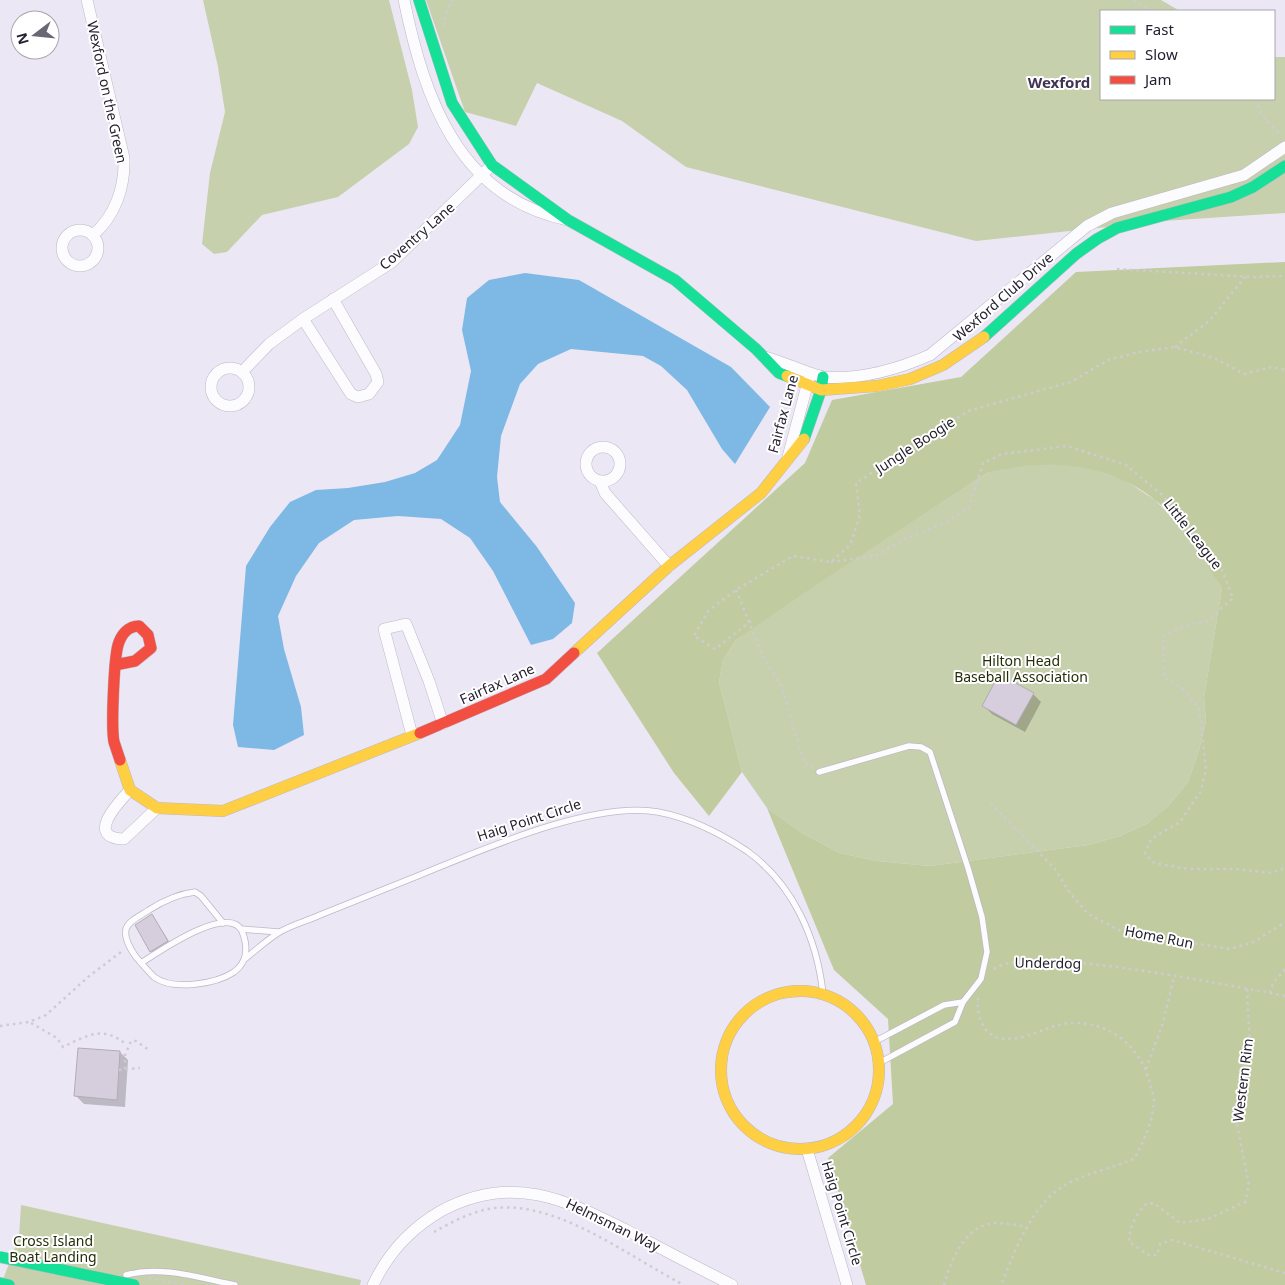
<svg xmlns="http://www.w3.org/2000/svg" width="1285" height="1285" font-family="'Noto Sans',sans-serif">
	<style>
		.green { fill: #c7d0ac }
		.forest { fill: #c1cba0 }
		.water { fill: #7eb8e5 }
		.shadow { fill: #0003 }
		.building { fill: #d6cedc; stroke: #b3acb8 }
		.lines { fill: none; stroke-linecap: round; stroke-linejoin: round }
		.lane-casing { stroke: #bdb8c6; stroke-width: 7 }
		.street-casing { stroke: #bdb8c6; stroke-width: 12 }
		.fast-casing { stroke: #bdb8c6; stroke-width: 12 }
		.slow-casing { stroke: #bdb8c6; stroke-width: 12 }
		.jam-casing { stroke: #bdb8c6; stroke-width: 12 }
		.path { stroke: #cdccd1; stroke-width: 2.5; stroke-dasharray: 2.5 4; stroke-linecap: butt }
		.lane { stroke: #fcfbfe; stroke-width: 5.5 }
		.street { stroke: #fcfbfe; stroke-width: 11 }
		.fast { stroke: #16e098; stroke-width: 11 }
		.slow { stroke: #ffcf43; stroke-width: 11 }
		.jam { stroke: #f24e42; stroke-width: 11 }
		.fast-bridge-casing { stroke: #bdb8c6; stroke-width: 12; stroke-linecap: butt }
		.path-bridge { stroke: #cdccd1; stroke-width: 2.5; stroke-dasharray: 2.5 4; stroke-linecap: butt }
		.fast-bridge { stroke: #16e098; stroke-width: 11 }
		.labels { text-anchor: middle; stroke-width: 4; stroke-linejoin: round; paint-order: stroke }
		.street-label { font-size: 14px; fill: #25202f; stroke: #fff }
		.park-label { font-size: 14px; fill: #242d07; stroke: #fff }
		.neighbourhood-label { font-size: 15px; font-weight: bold; fill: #3f3253; stroke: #fff }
	</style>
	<rect width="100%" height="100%" fill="#ece7f5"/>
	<g class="green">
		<polygon points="203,0 389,0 412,90 418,127 409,144 338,197 262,215 227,252 214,254 202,244 210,173 225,112 218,67"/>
		<polygon points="426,0 1161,0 1180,11 1101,11 1101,99 1274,99 1274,57 1285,57 1285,213 1163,221 976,241 686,167 622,121 537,83 516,126 465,112"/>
		<polygon points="1043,464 1084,466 1123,479 1155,500 1183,529 1204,558 1222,588 1204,697 1206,721 1199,750 1188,782 1169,805 1148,823 1120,836 1088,845 930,866 877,861 840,853 802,833 767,808 742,772 719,682 723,660 736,640 769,615 987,473 1010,467"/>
		<polygon points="21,1205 361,1280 360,1285 1,1285 19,1237"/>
	</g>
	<path class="forest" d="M 1285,262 L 1285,1285 L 866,1285 L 828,1158 L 893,1104 L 888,1019 L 834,970 L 767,808 L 802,833 L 840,853 L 877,861 L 930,866 L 1088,845 L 1120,836 L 1148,823 L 1169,805 L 1188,782 L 1199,750 L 1206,721 L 1204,697 L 1222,588 C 1209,569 1198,548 1184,530 C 1136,466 1061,454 987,473 L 813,587 L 736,640 L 723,660 L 719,682 L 742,772 L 709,816 L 674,773 L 597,653 L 805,463 L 832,400 L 961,377 L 1076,272 Z"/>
	<polygon class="water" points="525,273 579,280 731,367 770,407 735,464 722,449 687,390 661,366 643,356 571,349 538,364 520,384 501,436 497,477 500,502 537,547 575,603 572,623 553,639 531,645 493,571 470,538 441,519 398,516 354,520 319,543 296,576 278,616 284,649 301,707 304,735 274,750 238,747 233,725 246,566 270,527 290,502 316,490 348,488 385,482 415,473 437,460 460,425 471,371 462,330 467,298 489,280"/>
	<g class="shadow">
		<polygon points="1033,694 1041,702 1025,732 992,714 984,706"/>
		<polygon points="152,915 172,946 156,956 151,951"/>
		<polygon points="120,1052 128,1060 125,1107 84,1104 76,1096"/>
	</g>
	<g class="building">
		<polygon points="999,674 1034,693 1016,725 982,706"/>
		<polygon points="152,914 168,941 150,952 135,925"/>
		<polygon points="78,1048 120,1051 117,1100 74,1096"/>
	</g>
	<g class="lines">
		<g class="lane-casing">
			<g id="lane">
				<polyline points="819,772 909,746 921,747 930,752 968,868 982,917 987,952 981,979 963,1002 955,1022 879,1063"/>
				<polyline points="241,929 279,932"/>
				<path d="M 246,958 C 256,950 267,940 278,933 C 291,925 307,921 320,915 C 352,902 383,890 415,877 C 477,852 592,800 658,812 C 690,818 720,833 747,851 C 793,884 817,938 823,994"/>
				<path d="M 141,963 C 157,953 228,903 242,931 C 248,946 248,962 234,972 C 216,984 173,991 154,977 C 148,971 142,964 136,957 C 131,950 124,938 126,929 C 129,920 142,915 149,910 C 163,901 178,894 195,892 L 201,896 L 223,923"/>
				<polyline points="874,1042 944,1005 963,1002"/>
				<path d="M 126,1275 C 161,1265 200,1278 235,1285"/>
			</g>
		</g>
		<g class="street-casing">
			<g id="street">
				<path d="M 87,0 L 124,158 C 125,188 115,216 93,235"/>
				<path d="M 404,0 C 424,97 458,198 568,220"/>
				<circle cx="80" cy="248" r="18"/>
				<polyline points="303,319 351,394 358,397 369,394 378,382 376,374 333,299"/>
				<path d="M 765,357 C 781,361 811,375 824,377 C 860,380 898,369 930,355 L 1087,226 L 1112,213 L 1244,175 L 1285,147"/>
				<circle cx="230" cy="387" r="19"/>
				<polyline points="242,372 269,344 303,319 392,262 492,165"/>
				<circle cx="603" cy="464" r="17"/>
				<polyline points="788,457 809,378"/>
				<polyline points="600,481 605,493 669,566"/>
				<polyline points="412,735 384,629 406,624 429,681 443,724"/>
				<path d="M 130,790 C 119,802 84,838 124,839 L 157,808"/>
				<polyline points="807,1149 847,1285"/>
				<path d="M 373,1285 C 388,1253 410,1229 441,1211 C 515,1171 570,1202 638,1236 C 669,1253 701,1269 732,1285"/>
			</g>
		</g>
		<g class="fast-casing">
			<g id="fast">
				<polyline points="419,0 452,103 492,165 568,220 675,280 756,349 779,373 787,376"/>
				<polyline points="984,337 1076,254 1097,239 1117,228 1231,197 1253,187 1285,166"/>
				<polyline points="804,439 821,390 823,377"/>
				<polyline points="0,1283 9,1285"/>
			</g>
		</g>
		<g class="slow-casing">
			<g id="slow">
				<polyline points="787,376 821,390 877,386 910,379 943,365 984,337"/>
				<polyline points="574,653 669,566 761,493 804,439"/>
				<polyline points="120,760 130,790 157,808 223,811 420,733"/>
				<circle cx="800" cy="1070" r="79"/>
			</g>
		</g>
		<g class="jam-casing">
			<g id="jam">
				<path d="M 115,665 L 135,661 L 151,648 L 148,635 L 139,626 C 128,626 121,635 118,645 C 114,660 111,727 114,742 C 116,748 118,754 120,760"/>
				<polyline points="420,733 546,679 574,653"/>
			</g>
		</g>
		<g class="path">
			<polyline points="1134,0 1151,11"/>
			<polyline points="443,26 451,0"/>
			<polyline points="1256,99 1261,114 1280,135"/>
			<polyline points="1117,269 1252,277 1285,276"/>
			<polyline points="1175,347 1209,321 1246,276"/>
			<polyline points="831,562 878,555 904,539 947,522 969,507 983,463 1002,454 1067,446 1126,465 1161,494 1200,540 1222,570 1233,598 1207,621 1186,625 1163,636 1164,678 1182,688 1199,708 1206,769 1201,791 1180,822 1151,839 1145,853 1154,863 1188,869 1235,869 1271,873 1285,868"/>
			<polyline points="736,590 764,659 782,687 804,763 813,768"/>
			<polyline points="751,621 715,649 694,636 708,611 736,590 793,556 831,562 850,545 860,515 856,483 968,411 1071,382 1108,360 1139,352 1175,347 1214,358 1244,374 1272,367 1285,370"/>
			<polyline points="991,803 1055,869 1070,893 1088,914 1123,932 1230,949 1254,942 1285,922"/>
			<path d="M 994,969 C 1026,943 1237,987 1285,996"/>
			<path d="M 1247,989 L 1250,1045 L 1237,1125 L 1249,1185 L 1245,1202 L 1208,1219 L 1180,1223 L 1155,1204 L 1148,1203 C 1137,1211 1129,1228 1129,1242 L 1149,1255 L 1157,1255 L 1160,1244 L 1172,1240 L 1285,1273"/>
			<polyline points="1270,993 1273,983 1285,969"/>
			<path d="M 978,998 C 976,1013 982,1034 999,1038 C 1024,1043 1046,1025 1070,1023 C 1109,1021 1141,1046 1150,1084 C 1151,1089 1154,1096 1154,1102 C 1152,1124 1144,1141 1134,1159 C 1112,1168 1085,1174 1065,1185 C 1030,1206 1016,1250 1001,1285"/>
			<path d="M 31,1023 L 57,1038 L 63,1047 C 88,1035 103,1025 127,1045"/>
			<polyline points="0,1026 29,1022 46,1015 88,977 121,952"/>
			<polyline points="125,1069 125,1055 131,1041 136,1041 149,1050"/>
			<polyline points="1146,1069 1162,1026 1174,977"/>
			<polyline points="119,1070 140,1068"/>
			<path d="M 434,1232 C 452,1222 474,1210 495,1208 C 559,1201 629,1257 684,1285"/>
			<path d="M 944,1285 C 951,1260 965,1224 996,1223 C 1006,1223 1017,1225 1027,1227"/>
		</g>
		<use href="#lane" class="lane"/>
		<use href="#street" class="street"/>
		<use href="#fast" class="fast"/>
		<use href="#slow" class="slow"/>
		<use href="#jam" class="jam"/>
		<g class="fast-bridge-casing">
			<polyline id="fast-bridge" points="0,1257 134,1285"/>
		</g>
		<polyline class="path-bridge" points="149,1278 184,1285"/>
		<use href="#fast-bridge" class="fast-bridge"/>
	</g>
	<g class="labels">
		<g class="street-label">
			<text transform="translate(107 92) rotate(78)" y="5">Wexford on the Green</text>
			<text transform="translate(417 236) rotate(-41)" y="5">Coventry Lane</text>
			<text transform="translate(1003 297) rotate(-41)" y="5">Wexford Club Drive</text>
			<text transform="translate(783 414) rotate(-75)" y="5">Fairfax Lane</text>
			<text transform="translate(915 445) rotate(-33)" y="5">Jungle Boogie</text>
			<text transform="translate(1193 534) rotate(52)" y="5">Little League</text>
			<text transform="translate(497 684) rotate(-24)" y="5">Fairfax Lane</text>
			<text transform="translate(529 820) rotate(-18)" y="5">Haig Point Circle</text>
			<text transform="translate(1159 937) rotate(11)" y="5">Home Run</text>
			<text transform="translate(1048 963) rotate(1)" y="5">Underdog</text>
			<text transform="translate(1243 1080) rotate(-83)" y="5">Western Rim</text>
			<text transform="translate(842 1213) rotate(73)" y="5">Haig Point Circle</text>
			<text transform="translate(613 1225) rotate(26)" y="5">Helmsman Way</text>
		</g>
		<g class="park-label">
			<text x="1021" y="666">Hilton Head<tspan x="1021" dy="16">Baseball Association</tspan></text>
			<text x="53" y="1246">Cross Island<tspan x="53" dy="16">Boat Landing</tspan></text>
		</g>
		<g class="neighbourhood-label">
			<text x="1059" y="88">Wexford</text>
		</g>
	</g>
	<rect x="1100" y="10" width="175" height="90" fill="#ffffff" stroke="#a8a6ac"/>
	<rect x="1110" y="26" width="25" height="8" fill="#16e098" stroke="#a8a6ac"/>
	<text x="1145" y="35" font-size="15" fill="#25202f">Fast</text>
	<rect x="1110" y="51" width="25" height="8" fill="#ffcf43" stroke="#a8a6ac"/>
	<text x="1145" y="60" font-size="15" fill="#25202f">Slow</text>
	<rect x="1110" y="76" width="25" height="8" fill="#f24e42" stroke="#a8a6ac"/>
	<text x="1145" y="85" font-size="15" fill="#25202f">Jam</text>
	<g transform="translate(35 35) rotate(254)"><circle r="24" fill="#ffffff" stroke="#a8a6ac"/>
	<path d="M0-4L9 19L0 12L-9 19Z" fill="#6b6674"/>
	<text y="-8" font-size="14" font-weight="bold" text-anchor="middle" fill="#25202f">N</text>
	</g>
</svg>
